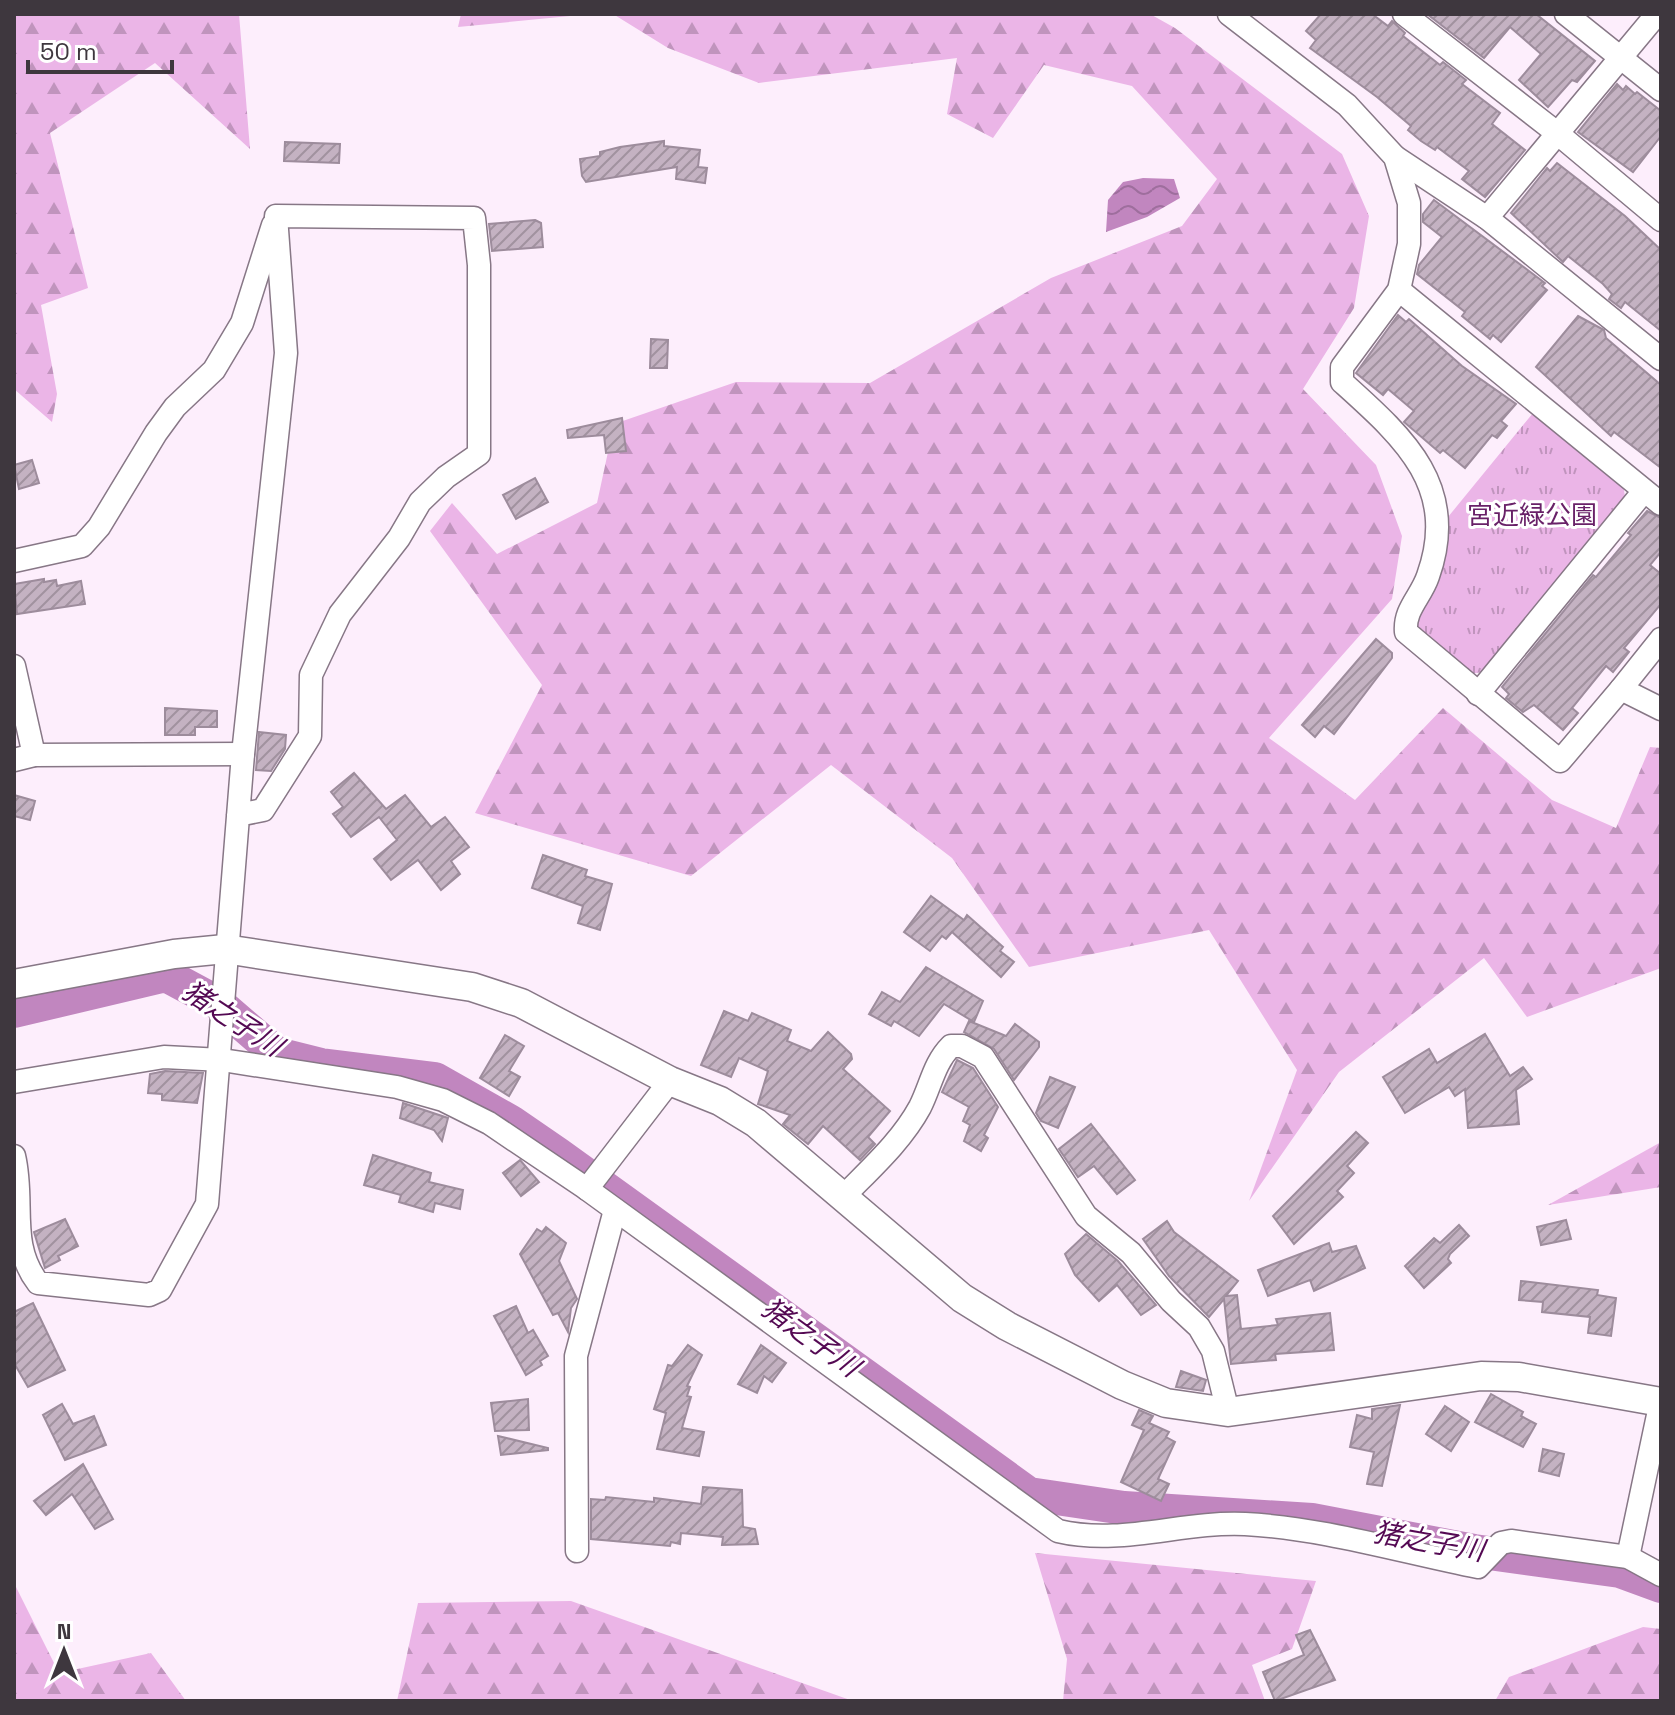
<svg xmlns="http://www.w3.org/2000/svg" width="1675" height="1715" font-family="'Space Grotesk','Noto Sans JP',sans-serif">
	<style>
		.forest { fill: url(#forest-firs) }
		.park { fill: url(#park-tufts) }
		.water { fill: url(#water-waves) }
		.lines { fill: none; stroke-linecap: round; stroke-linejoin: round }
		.river { stroke: #c186bf; stroke-width: 34 }
		.building { fill: url(#building-hatch); stroke: #9d8c9c; stroke-width: 2 }
		.minor-casing { stroke: #877786; stroke-width: 25 }
		.tertiary-casing { stroke: #877786; stroke-width: 31 }
		.minor { stroke: #fff; stroke-width: 22 }
		.tertiary { stroke: #fff; stroke-width: 28 }
		.labels { text-anchor: middle; stroke-width: 6; stroke-linejoin: round; paint-order: stroke }
		.park-label { font-size: 26px; fill: #692168; stroke: #fff }
		.water-label { font-size: 28px; font-style: italic; fill: #540953; stroke: #fff }
	</style>
	<defs>
		<pattern id="forest-firs" width="22" height="20" patternUnits="userSpaceOnUse" patternTransform="scale(2)"><rect width="22" height="20" fill="#ebb5e7"/><path d="M5 1l3.5 6h-7zM16 11l3.5 6h-7z" fill="#c094bd"/></pattern>
		<pattern id="park-tufts" width="24" height="20" patternUnits="userSpaceOnUse" patternTransform="scale(2)"><rect width="24" height="20" fill="#ebb5e7"/><path d="M3 7l-1-3M5 7V3M7 7l1-3M15 17l-1-3M17 17v-4M19 17l1-3" fill="none" stroke="#c094bd"/></pattern>
		<pattern id="water-waves" width="16" height="10" patternUnits="userSpaceOnUse" patternTransform="scale(2)"><rect width="16" height="10" fill="#c186bf"/><path d="M0 5q4-4 8 0t8 0" fill="none" stroke="#9e6e9d"/></pattern>
		<pattern id="building-hatch" width="6" height="6" patternUnits="userSpaceOnUse" patternTransform="scale(2)"><rect width="6" height="6" fill="#c4b2c2"/><path d="M-1 1l2-2M0 6l6-6M5 7l2-2" fill="none" stroke="#a1929f"/></pattern>
	</defs>
	<rect width="100%" height="100%" fill="#fdeefc"/>
	<g class="forest">
		<polygon points="14,14 239,14 250,149 155,63 50,133 88,288 41,305 57,394 52,422 14,389"/>
		<polygon points="461,14 591,14 458,27"/>
		<polygon points="613,14 1150,14 1175,28 1342,154 1369,216 1354,308 1303,389 1376,465 1402,536 1392,599 1269,738 1355,800 1443,708 1552,800 1616,828 1650,747 1661,748 1661,968 1527,1017 1484,958 1339,1072 1249,1201 1297,1070 1209,930 1029,967 952,858 831,765 691,876 475,813 542,685 430,531 452,503 497,554 597,503 614,424 736,382 870,383 1051,278 1182,226 1217,179 1132,86 1044,65 993,138 947,114 957,58 759,83 668,48"/>
		<polygon points="1661,1142 1661,1187 1548,1205"/>
		<polygon points="1035,1553 1316,1581 1292,1649 1252,1665 1265,1701 1063,1701 1067,1659"/>
		<polygon points="14,1583 59,1673 151,1653 186,1701 14,1701"/>
		<polygon points="571,1601 853,1701 397,1701 418,1603"/>
		<polygon points="1643,1627 1661,1629 1661,1701 1495,1701 1509,1677"/>
	</g>
	<polygon class="park" points="1533,413 1623,484 1626,503 1484,672 1468,674 1415,633 1414,614 1436,586 1445,556 1448,517"/>
	<polygon class="water" points="1143,178 1174,179 1180,198 1147,217 1106,232 1108,200 1123,182"/>
	<g class="lines">
		<polyline class="river" points="14,1011 166,975 218,1003 277,1054 321,1065 435,1079 511,1122 559,1155 1029,1494 1124,1508 1312,1520 1474,1551 1620,1571 1661,1586"/>
	</g>
	<g class="building">
		<polygon points="1321,14 1372,14 1388,26 1392,21 1405,33 1403,36 1440,65 1443,62 1466,80 1462,84 1500,113 1492,124 1525,150 1485,197 1462,179 1469,171 1437,147 1435,150 1421,141 1408,130 1411,126 1377,97 1310,48 1316,40 1306,31"/>
		<polygon points="1427,14 1536,14 1595,61 1577,82 1572,80 1548,107 1519,80 1541,54 1510,27 1484,58"/>
		<polygon points="1617,84 1623,90 1626,86 1635,94 1637,92 1661,111 1661,136 1633,172 1578,132"/>
		<polygon points="664,141 664,146 700,150 698,167 707,168 705,183 676,179 677,167 586,182 582,176 580,159 600,156 600,152 620,147"/>
		<polygon points="285,142 340,144 339,163 284,161"/>
		<polygon points="1557,163 1625,216 1661,250 1661,331 1625,302 1621,308 1609,299 1612,294 1603,284 1568,256 1563,262 1511,213 1547,168 1550,171"/>
		<polygon points="1434,200 1545,283 1542,286 1547,290 1501,342 1493,335 1490,339 1462,316 1465,312 1417,274 1419,265 1442,237 1423,222 1423,214"/>
		<polygon points="535,220 541,223 543,247 492,251 489,224"/>
		<polygon points="1398,315 1406,322 1409,319 1462,366 1516,404 1501,421 1507,426 1497,438 1492,435 1465,468 1443,450 1440,453 1404,422 1414,411 1388,389 1383,395 1356,373"/>
		<polygon points="1578,316 1604,330 1606,338 1661,385 1661,468 1614,432 1611,436 1536,367"/>
		<polygon points="651,339 668,340 667,368 650,368"/>
		<polygon points="622,418 626,451 606,453 604,435 568,438 567,430"/>
		<polygon points="32,460 39,483 19,489 14,465"/>
		<polygon points="535,478 548,502 516,519 503,495"/>
		<polygon points="1647,511 1661,518 1661,552 1650,565 1661,574 1661,604 1624,648 1629,652 1613,672 1606,666 1572,708 1578,713 1563,730 1534,705 1523,712 1506,698 1509,694 1502,687 1593,575 1596,577 1631,535 1628,533"/>
		<polygon points="44,579 44,582 56,580 57,586 81,581 85,604 17,614 14,584"/>
		<polygon points="1376,639 1392,653 1392,658 1334,734 1324,726 1315,737 1302,725"/>
		<polygon points="165,708 217,711 217,727 195,727 195,735 165,735"/>
		<polygon points="259,732 286,735 285,749 271,771 256,770"/>
		<polygon points="354,773 386,809 405,795 431,827 445,817 469,847 451,861 460,874 441,890 418,860 391,880 374,859 397,840 379,817 351,837 333,814 343,807 331,792"/>
		<polygon points="14,795 35,801 30,820 14,816"/>
		<polygon points="543,855 587,870 585,876 612,884 600,930 578,923 583,906 532,888"/>
		<polygon points="931,896 964,920 967,915 1003,947 1000,951 1014,962 1001,977 952,932 946,939 942,936 930,951 904,932"/>
		<polygon points="926,967 983,1001 974,1022 944,1004 919,1036 894,1021 891,1026 869,1014 882,992 900,1002"/>
		<polygon points="724,1011 748,1021 752,1013 791,1030 787,1041 811,1051 828,1032 851,1054 852,1059 843,1069 890,1111 868,1137 875,1144 860,1160 823,1126 808,1144 783,1124 790,1115 758,1104 768,1071 739,1058 731,1077 701,1065"/>
		<polygon points="969,1021 1006,1036 1015,1024 1039,1042 1039,1047 1014,1080 994,1049 964,1032"/>
		<polygon points="1485,1034 1510,1076 1523,1067 1532,1079 1516,1090 1519,1124 1468,1128 1465,1089 1455,1096 1449,1087 1405,1113 1383,1077 1429,1049 1437,1063"/>
		<polygon points="505,1035 524,1046 509,1071 520,1077 509,1096 480,1078"/>
		<polygon points="957,1060 973,1068 998,1107 984,1135 988,1138 981,1151 964,1141 970,1125 963,1121 969,1107 942,1092"/>
		<polygon points="165,1071 203,1073 197,1103 162,1100 162,1094 148,1093 150,1074"/>
		<polygon points="1050,1077 1075,1087 1058,1128 1041,1121 1036,1113"/>
		<polygon points="403,1103 448,1118 442,1141 434,1130 400,1118"/>
		<polygon points="1091,1124 1135,1180 1117,1194 1094,1166 1078,1177 1059,1149"/>
		<polygon points="1356,1132 1368,1143 1347,1166 1354,1173 1337,1191 1343,1197 1294,1244 1273,1216"/>
		<polygon points="373,1155 431,1173 429,1182 463,1190 460,1209 435,1203 433,1212 399,1202 401,1195 364,1185"/>
		<polygon points="520,1160 539,1182 521,1196 503,1173"/>
		<polygon points="65,1219 78,1246 58,1256 60,1260 45,1268 34,1232"/>
		<polygon points="1566,1220 1571,1239 1541,1245 1537,1227"/>
		<polygon points="1167,1221 1174,1232 1238,1281 1226,1296 1237,1295 1241,1329 1278,1325 1276,1319 1330,1313 1334,1350 1275,1354 1276,1360 1231,1364 1224,1299 1209,1317 1169,1276 1143,1239"/>
		<polygon points="1459,1225 1469,1236 1450,1254 1448,1259 1451,1263 1424,1288 1405,1266 1434,1238 1440,1243"/>
		<polygon points="546,1227 566,1243 559,1261 577,1299 571,1308 568,1332 558,1313 553,1315 520,1254 537,1229 542,1232"/>
		<polygon points="1086,1234 1118,1261 1156,1305 1141,1315 1117,1285 1099,1301 1075,1275 1065,1254"/>
		<polygon points="1329,1243 1332,1252 1356,1246 1365,1268 1314,1291 1310,1280 1268,1296 1258,1270"/>
		<polygon points="1521,1281 1598,1290 1597,1295 1616,1298 1611,1336 1588,1333 1590,1317 1542,1312 1543,1302 1519,1300"/>
		<polygon points="33,1303 65,1370 28,1387 14,1363 14,1312"/>
		<polygon points="516,1306 528,1333 533,1330 548,1356 540,1361 542,1365 526,1375 494,1316"/>
		<polygon points="688,1345 702,1355 687,1386 690,1387 687,1396 691,1397 682,1428 704,1432 699,1456 657,1449 666,1413 654,1409 668,1365 672,1366"/>
		<polygon points="761,1345 786,1363 772,1382 764,1376 757,1393 738,1384"/>
		<polygon points="1181,1371 1206,1380 1203,1391 1176,1387"/>
		<polygon points="1491,1394 1523,1412 1521,1416 1536,1424 1523,1447 1475,1422"/>
		<polygon points="528,1399 529,1430 495,1431 491,1403"/>
		<polygon points="62,1404 73,1424 94,1416 106,1445 65,1460 43,1415"/>
		<polygon points="1400,1405 1382,1486 1367,1484 1374,1452 1350,1447 1357,1415 1372,1419 1372,1409"/>
		<polygon points="1445,1406 1469,1422 1451,1451 1426,1434"/>
		<polygon points="1139,1410 1153,1416 1149,1423 1169,1432 1166,1437 1175,1442 1158,1479 1169,1484 1161,1501 1121,1482 1144,1430 1132,1425"/>
		<polygon points="498,1436 548,1448 548,1450 501,1455"/>
		<polygon points="1543,1449 1564,1454 1559,1476 1539,1471"/>
		<polygon points="83,1464 113,1519 95,1529 72,1494 46,1515 34,1501"/>
		<polygon points="703,1487 742,1490 743,1527 755,1529 758,1544 722,1545 723,1537 681,1533 680,1544 671,1542 670,1546 591,1539 591,1499 605,1500 606,1497 654,1502 654,1498 701,1504"/>
		<polygon points="1310,1630 1335,1680 1275,1701 1263,1672 1304,1655 1296,1635"/>
	</g>
	<g class="lines">
		<g class="minor-casing">
			<g id="minor">
				<path d="M 1229,14 L 1347,105 L 1395,157 L 1409,203 L 1409,244 L 1399,290 L 1342,367 L 1342,382 C 1403,437 1460,486 1428,576 C 1421,597 1404,609 1406,632 L 1560,761 L 1621,689 L 1661,709"/>
				<polyline points="1404,14 1557,133 1661,220"/>
				<polyline points="1566,14 1661,90"/>
				<polyline points="1395,157 1487,218 1661,359"/>
				<polyline points="1487,218 1657,14"/>
				<polyline points="1399,290 1661,504"/>
				<polyline points="14,561 82,546 99,527 156,433 175,407 214,370 242,323 273,225"/>
				<polyline points="14,666 34,755"/>
				<polyline points="1621,689 1661,639"/>
				<polyline points="1478,694 1644,491"/>
				<polyline points="14,760 34,755 243,754"/>
				<path d="M 14,1082 L 164,1057 L 222,1060 L 397,1087 L 443,1100 L 489,1123 L 587,1189 L 1058,1531 C 1121,1546 1182,1521 1245,1524 C 1323,1528 1402,1552 1478,1567 L 1501,1543 L 1511,1541 L 1628,1557 L 1661,1575"/>
				<path d="M 14,1156 C 25,1202 8,1244 38,1283 L 149,1295 L 160,1290 L 207,1204 L 243,754 L 286,353 L 276,216 L 474,218 L 479,265 L 479,454 L 446,477 L 420,502 L 399,538 L 340,614 L 311,675 L 310,736 L 263,810 L 238,815"/>
				<polyline points="587,1189 670,1081"/>
				<path d="M 843,1197 C 870,1169 901,1142 920,1107 C 931,1085 934,1063 951,1046 L 962,1046 L 983,1057 L 1086,1216 L 1131,1253 L 1171,1301 L 1199,1327 L 1213,1351 L 1228,1412"/>
				<polyline points="577,1551 576,1356 615,1210"/>
				<polyline points="1628,1557 1661,1401"/>
			</g>
		</g>
		<g class="tertiary-casing">
			<polyline id="tertiary" points="14,984 174,954 225,949 472,987 521,1003 670,1081 720,1101 756,1123 962,1298 1007,1326 1122,1385 1166,1403 1228,1412 1481,1376 1519,1377 1661,1402"/>
		</g>
		<use href="#minor" class="minor"/>
		<use href="#tertiary" class="tertiary"/>
	</g>
	<g class="labels">
		<g class="park-label">
			<text x="1532" y="524">宮近緑公園</text>
		</g>
		<g class="water-label">
			<text transform="translate(233 1018) rotate(33)" y="10">猪之子川</text>
			<text transform="translate(811 1337) rotate(36)" y="10">猪之子川</text>
			<text transform="translate(1429 1541) rotate(10)" y="10">猪之子川</text>
		</g>
	</g>
	<rect width="1675" height="1715" fill="none" stroke="#3e373e" stroke-width="32"/>
	<g transform="translate(64 1651)" stroke="#ffffff" stroke-width="6" paint-order="stroke">
	<path d="M0-6L14 30L0 20L-14 30Z" fill="#3e373e"/>
	<text y="-12" font-size="22" font-weight="bold" text-anchor="middle" fill="#3e373e">N</text>
	</g>
	<path d="M28 60v12h144v-12" fill="none" stroke="#3e373e" stroke-width="4"/>
	<text x="40" y="60" font-size="24" fill="#3e373e" stroke="#ffffff" stroke-width="6" paint-order="stroke">50 m</text>
</svg>
